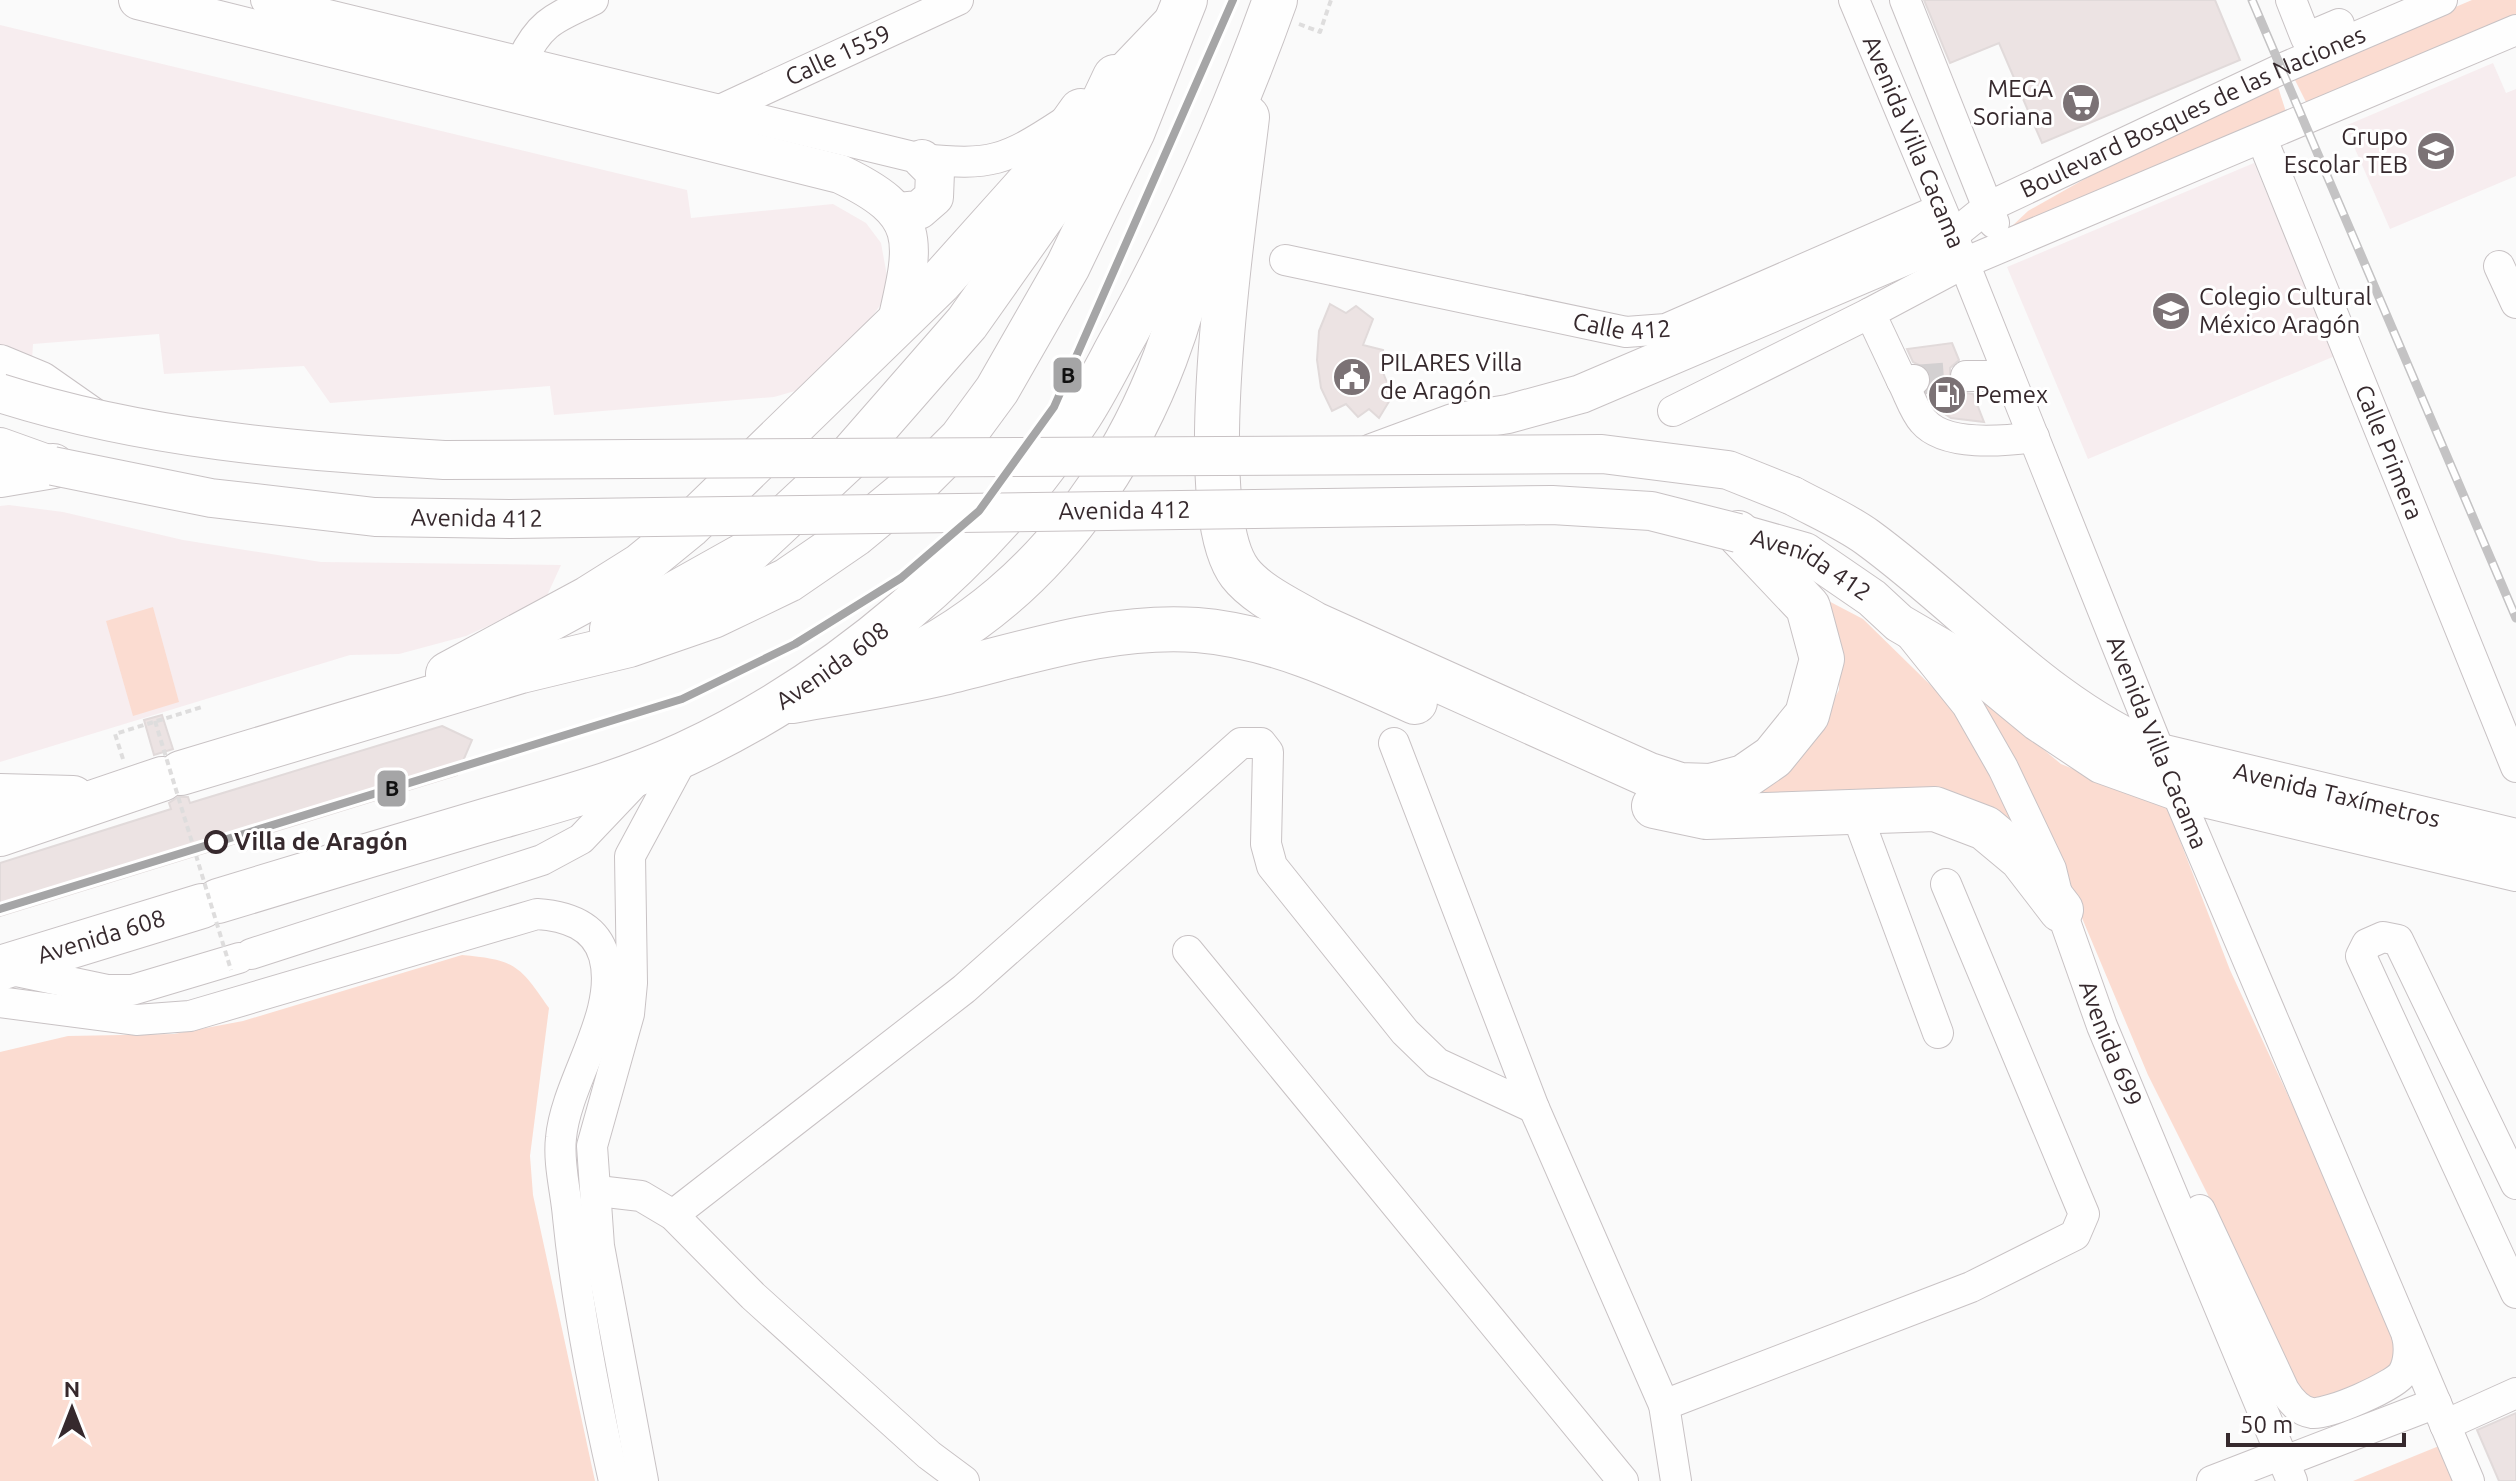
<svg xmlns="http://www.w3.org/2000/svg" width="2516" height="1481" font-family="Ubuntu,sans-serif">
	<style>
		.built { fill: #f7edef }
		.green { fill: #fbdcd1 }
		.building { fill: #ece3e3; stroke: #e1dada; stroke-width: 2 }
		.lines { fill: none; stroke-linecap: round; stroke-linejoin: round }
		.minor-tunnel { stroke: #d3d0d1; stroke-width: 30; stroke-dasharray: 30 15; stroke-linecap: butt }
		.minor-casing { stroke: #c8c2c4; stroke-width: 32 }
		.major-casing { stroke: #c8c2c4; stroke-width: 40 }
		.highway-casing { stroke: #c8c2c4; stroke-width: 46 }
		.path { stroke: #dedddd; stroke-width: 4; stroke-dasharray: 6 4; stroke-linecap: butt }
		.minor { stroke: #fefefe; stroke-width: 30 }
		.major { stroke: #fefefe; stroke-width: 38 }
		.highway { stroke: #fefefe; stroke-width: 44 }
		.rail-casing { stroke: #c4c3c4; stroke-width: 9 }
		.rail { stroke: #fff; stroke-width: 6; stroke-dasharray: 18; stroke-linecap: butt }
		.major-bridge-casing { stroke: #c8c2c4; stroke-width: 40; stroke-linecap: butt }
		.path-bridge { stroke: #dedddd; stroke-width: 4; stroke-dasharray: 6 4; stroke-linecap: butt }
		.major-bridge { stroke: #fefefe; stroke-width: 38 }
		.metro-1-casing { stroke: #fff; stroke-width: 14 }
		.metro-1 { stroke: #a5a5a6; stroke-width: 8 }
		.stop-dot { fill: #fff; stroke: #36292d; stroke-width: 4 }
		.labels { text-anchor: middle; stroke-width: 6; stroke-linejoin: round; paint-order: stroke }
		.street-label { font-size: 24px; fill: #36292d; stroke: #fff }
		.poi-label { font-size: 24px; fill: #36292d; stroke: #fff; text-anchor: start }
		.stop-label { font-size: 24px; font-weight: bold; fill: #36292d; stroke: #fff; text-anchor: start }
		.line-badge { stroke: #fff; stroke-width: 3 }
		.pale-badge-label { font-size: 22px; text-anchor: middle; font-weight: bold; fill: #111 }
	</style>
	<rect width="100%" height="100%" fill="#fafafa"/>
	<g class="built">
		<polygon points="0,25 687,190 691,218 833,204 866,223 881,243 887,276 884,300 845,354 795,391 774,397 554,415 550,386 330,403 304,366 164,374 159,334 33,344 32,360 0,351"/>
		<polygon points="2493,63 2506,93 2516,89 2516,176 2390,229 2345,126"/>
		<polygon points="2254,163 2335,356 2088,459 2007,267"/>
		<polygon points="9,505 63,512 183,540 321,562 561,565 545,600 466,636 399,654 350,655 0,762 0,506"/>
	</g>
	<g class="green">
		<polygon points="2472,0 2516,0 2516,17 2309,108 2293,76"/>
		<polygon points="2278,87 2287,115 2010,228 2028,211 2120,159"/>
		<polygon points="1819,596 1863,619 1959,713 2027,844 1739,804 1808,747 1839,690 1839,638"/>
		<polygon points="153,607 179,702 133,716 106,621"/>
		<polygon points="1959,680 2061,764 2167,807 2230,970 2406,1351 2403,1368 2326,1406 2295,1389 2237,1253 2148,1075 2048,837"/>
		<path d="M 462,955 C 516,960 519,965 549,1008 L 530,1156 L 533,1195 L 595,1481 L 0,1481 L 0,1052 L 68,1036 L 174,1034 L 243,1021 Z"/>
		<polygon points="2439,1446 2453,1481 2353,1481"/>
	</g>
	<g class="building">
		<polygon points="1924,0 2215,0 2240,60 2042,143 1999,43 1950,63"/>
		<polygon points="1330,304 1346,313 1356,306 1373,319 1363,345 1383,350 1380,365 1386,380 1396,390 1379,418 1369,409 1358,417 1346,404 1332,411 1321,388 1317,360 1319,331"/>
		<polygon points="1952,343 1959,360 1950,368 1950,384 1958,392 1973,394 1984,422 1951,418 1936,408 1927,392 1932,379 1929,370 1913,362 1907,349"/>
		<polygon points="162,715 173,749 154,755 144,720"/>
		<polygon points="442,726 472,740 457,775 0,916 0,863 171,809 169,803 178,797 188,797 190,803"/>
		<polygon points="2516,1413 2516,1481 2499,1481 2477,1430"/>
	</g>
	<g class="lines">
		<polyline class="minor-tunnel" points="1914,380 1966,376"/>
		<g class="minor-casing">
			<g id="minor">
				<path d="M 266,0 L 922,159 C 991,166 1005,161 1063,123"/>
				<path id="s1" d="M 1854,0 L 1964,263 L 2160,753 L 2469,1481"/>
				<polyline points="1905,0 1994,223"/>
				<polyline points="2291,0 2306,38 2339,24"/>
				<path d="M 522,60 C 541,21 555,18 593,0"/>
				<polyline points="1102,90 1169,20"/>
				<path id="s2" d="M 720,110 L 958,0"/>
				<path id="s3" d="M 2262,139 L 2516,767"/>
				<path id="s4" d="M 1952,236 L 1988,207 L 2281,69 L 2442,0"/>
				<path id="s5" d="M 1285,260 L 1626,332 L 1666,329 L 1941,209"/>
				<polyline points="2499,266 2516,303"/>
				<polyline points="1966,376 2009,376"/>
				<polyline points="1914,380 1902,381 1870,313 1964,263 2516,30"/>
				<path d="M 1902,381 C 1909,394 1914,411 1923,421 C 1945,447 2004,441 2034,437"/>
				<polyline points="1673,411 1870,313"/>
				<path id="s6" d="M 1910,634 L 1967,705 L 2003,768 L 2051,869 L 2061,910 L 2102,1026 L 2292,1481"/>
				<polyline points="1394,743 1534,1108 1664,1405 1676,1481"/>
				<polyline points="1856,812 1938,1033"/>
				<polyline points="1188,951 1623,1481"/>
				<polyline points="251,954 542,860 581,839 639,778"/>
				<polyline points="7,969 107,990 132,990 239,958"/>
				<path d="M 0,1002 L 136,1020 L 190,1016 L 537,914 C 566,916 595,925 604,956 C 620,1013 566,1081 561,1138 C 558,1163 566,1192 568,1217 C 577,1307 594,1393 614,1481"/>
				<polyline points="2516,1184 2398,940 2383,937 2367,944 2361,956 2516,1293"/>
				<polyline points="598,1191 641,1196 673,1215 753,1296 929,1455 964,1481"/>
				<path d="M 2200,1210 L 2284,1390 C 2291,1401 2299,1411 2312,1413 C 2328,1415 2395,1386 2403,1373 C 2409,1363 2410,1347 2407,1336"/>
				<polyline points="673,1215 964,989 1241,743 1261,743 1268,752 1266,844 1272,866 1405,1032 1437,1063 1534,1108"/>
				<polyline points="1664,1405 1971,1287 2075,1235 2084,1214 1946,884"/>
				<polyline points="2445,1425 2516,1393"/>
				<polyline points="2285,1461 2436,1403"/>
				<polyline points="643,1481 599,1246 592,1146 629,1014 632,983 630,856 685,754"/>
				<polyline points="2212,1481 2282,1454"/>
			</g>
		</g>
		<g class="major-casing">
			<g id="major">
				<path d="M 138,0 L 840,174 C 922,213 916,239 897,321"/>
				<polyline points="899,212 919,210 934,197 935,172 922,159"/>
				<polyline points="0,364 41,381 91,416"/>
				<polyline points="0,447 53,466"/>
				<polyline points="1372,453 1453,423 1508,414 1581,394 1952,236"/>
				<path id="s7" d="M 1793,496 C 1817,509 1845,521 1867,537 C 1966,609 2046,706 2160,753 L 2516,838"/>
				<path id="s8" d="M 1738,533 L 1805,552 L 1872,598 L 1899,623 L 1964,661 L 2038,722 L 2101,764 L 2179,792 L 2516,872"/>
			</g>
		</g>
		<g class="highway-casing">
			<g id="highway">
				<path d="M 1247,117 C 1237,206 1189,506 1240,573 C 1257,595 1291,610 1314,624 L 1649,775 L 1680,785 L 1711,786 L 1744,777 L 1773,757 L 1807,715 L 1822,659 L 1808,607 L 1738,533"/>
				<polyline points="0,475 53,466"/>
				<polyline points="612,629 746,554 849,458 967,323 1063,187 1115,77"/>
				<path d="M 879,671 C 1061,600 1174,405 1201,220"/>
				<polyline points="448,674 589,598 640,566 689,526 939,283 1034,177 1081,111"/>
				<path d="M 792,701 C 844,692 896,684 947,672 C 1030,652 1111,624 1197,630 C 1273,636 1347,671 1415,702"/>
				<polyline points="181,773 521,671 629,645 713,616 788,580 855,534 918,482 961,439 997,390 1068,266 1133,131 1185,0"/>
				<polyline points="0,796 73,798"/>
				<polyline points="1654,806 1706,817 1935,809 1985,828 2021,858 2061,910"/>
				<polyline points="0,834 162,779"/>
				<path id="s9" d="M 218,901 C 306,874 393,848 481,822 C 550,802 620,784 685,754 C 836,684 989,556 1080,415 C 1097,389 1111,359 1127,331 C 1185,224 1234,115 1275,0"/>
				<path id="s10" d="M 0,968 L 202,906"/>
			</g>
		</g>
		<g class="path">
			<polyline points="1299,24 1320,32 1331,0"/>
			<polyline points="123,759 115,734 202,707"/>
		</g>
		<use href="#minor" class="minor"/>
		<use href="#major" class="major"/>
		<use href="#highway" class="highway"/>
		<g class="rail-casing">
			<polyline id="rail" points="2252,0 2516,618"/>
		</g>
		<use href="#rail" class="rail"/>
		<g class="major-bridge-casing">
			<g id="major-bridge">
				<path d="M 0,393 C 144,439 294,451 444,460 L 1602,454 L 1728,470 L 1793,496"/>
				<path id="s11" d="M 53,466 L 211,498 L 375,517 L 510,519 L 1552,505 L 1651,511 L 1738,533"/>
			</g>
		</g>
		<polyline class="path-bridge" points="155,721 231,970"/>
		<use href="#major-bridge" class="major-bridge"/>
		<g class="metro-1-casing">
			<polyline id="metro-1" points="0,909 682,699 795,644 901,578 979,511 1054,407 1233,0"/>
		</g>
		<use href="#metro-1" class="metro-1"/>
	</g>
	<defs>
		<g id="supermarket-disc" transform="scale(2)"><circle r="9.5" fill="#7b7275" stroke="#fff"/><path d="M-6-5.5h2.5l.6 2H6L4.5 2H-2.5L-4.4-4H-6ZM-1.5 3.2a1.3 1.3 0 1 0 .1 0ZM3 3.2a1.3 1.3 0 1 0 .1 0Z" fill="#fff"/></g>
		<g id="school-disc" transform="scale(2)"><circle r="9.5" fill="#7b7275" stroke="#fff"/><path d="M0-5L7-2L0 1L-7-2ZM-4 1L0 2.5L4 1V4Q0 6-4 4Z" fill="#fff"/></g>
		<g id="civic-disc" transform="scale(2)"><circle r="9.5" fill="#7b7275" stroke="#fff"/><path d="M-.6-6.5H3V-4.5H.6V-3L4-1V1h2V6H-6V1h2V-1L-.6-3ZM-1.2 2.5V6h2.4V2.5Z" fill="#fff"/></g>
		<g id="fuel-disc" transform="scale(2)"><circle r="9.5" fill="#7b7275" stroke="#fff"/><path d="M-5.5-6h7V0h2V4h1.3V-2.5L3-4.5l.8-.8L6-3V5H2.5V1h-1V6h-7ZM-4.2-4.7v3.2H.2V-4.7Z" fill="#fff"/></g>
	</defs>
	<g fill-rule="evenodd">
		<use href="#supermarket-disc" x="2081" y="103"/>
		<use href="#school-disc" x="2436" y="151"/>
		<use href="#school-disc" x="2171" y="311"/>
		<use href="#civic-disc" x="1352" y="377"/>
		<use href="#fuel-disc" x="1947" y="395"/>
	</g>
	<circle class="stop-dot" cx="216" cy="842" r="10"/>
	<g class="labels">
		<g class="street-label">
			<text dy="8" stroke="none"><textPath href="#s2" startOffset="130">Calle 1559</textPath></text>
			<text dy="8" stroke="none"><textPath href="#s4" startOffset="272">Boulevard Bosques de las Naciones</textPath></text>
			<text dy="8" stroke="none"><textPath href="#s1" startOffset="154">Avenida Villa Cacama</textPath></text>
			<text dy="8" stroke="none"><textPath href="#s5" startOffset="344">Calle 412</textPath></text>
			<text dy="8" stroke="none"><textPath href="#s3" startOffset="338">Calle Primera</textPath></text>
			<text dy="8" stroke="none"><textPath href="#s11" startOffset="1076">Avenida 412</textPath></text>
			<text dy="8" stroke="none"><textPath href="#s11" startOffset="428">Avenida 412</textPath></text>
			<text dy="8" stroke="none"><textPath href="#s8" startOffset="80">Avenida 412</textPath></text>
			<text dy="8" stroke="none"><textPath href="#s9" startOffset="662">Avenida 608</textPath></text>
			<text dy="8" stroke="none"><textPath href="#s1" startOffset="802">Avenida Villa Cacama</textPath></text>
			<text dy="8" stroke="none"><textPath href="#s7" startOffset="632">Avenida Taxímetros</textPath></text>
			<text dy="8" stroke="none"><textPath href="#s10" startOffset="106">Avenida 608</textPath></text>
			<text dy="8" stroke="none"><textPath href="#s6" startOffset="460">Avenida 699</textPath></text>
		</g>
		<g class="poi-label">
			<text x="2053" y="97" text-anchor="end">MEGA<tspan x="2053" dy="28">Soriana</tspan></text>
			<text x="2408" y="145" text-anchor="end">Grupo<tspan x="2408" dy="28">Escolar TEB</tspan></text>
			<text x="2199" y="305">Colegio Cultural<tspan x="2199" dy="28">México Aragón</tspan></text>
			<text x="1380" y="371">PILARES Villa<tspan x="1380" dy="28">de Aragón</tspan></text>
			<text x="1975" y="403">Pemex</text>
		</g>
		<g class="stop-label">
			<text x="234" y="850">Villa de Aragón</text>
		</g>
	</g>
	<g class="line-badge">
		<rect x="1052" y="356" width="31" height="38" rx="8" fill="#a5a5a6"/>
		<rect x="376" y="769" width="31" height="39" rx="8" fill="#a5a5a6"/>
	</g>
	<g class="pale-badge-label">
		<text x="1068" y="383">B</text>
		<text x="392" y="796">B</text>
	</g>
	<g transform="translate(72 1409)" stroke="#ffffff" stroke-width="6" paint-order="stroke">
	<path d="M0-6L14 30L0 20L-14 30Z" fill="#36292d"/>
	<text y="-12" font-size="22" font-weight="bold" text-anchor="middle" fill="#36292d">N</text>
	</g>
	<path d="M2228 1433v12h176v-12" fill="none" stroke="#36292d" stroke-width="4"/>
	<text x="2240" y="1433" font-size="24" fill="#36292d" stroke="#ffffff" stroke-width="6" paint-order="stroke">50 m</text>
</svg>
